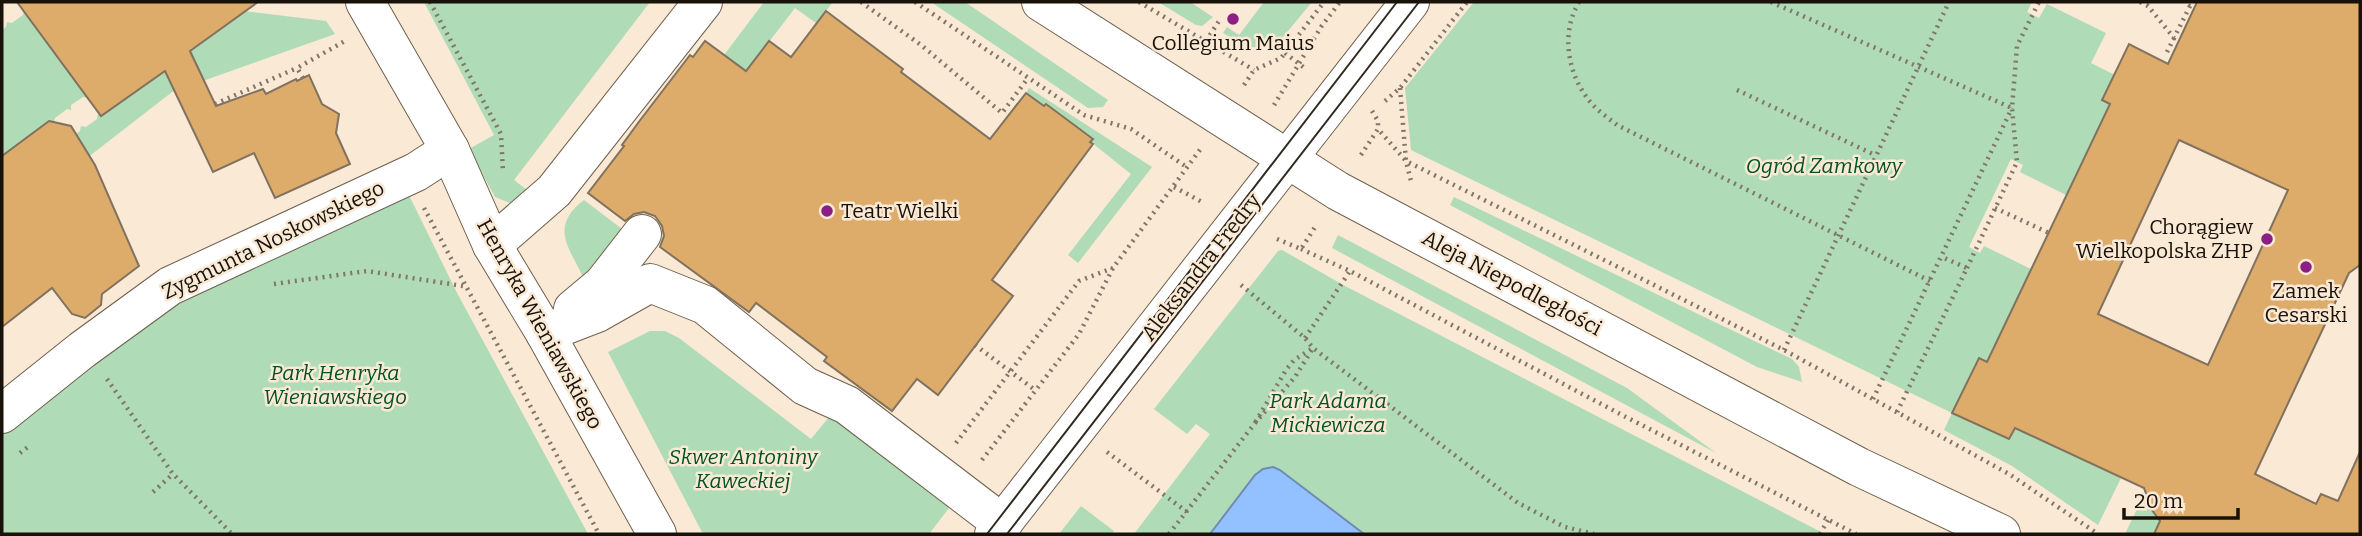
<svg xmlns="http://www.w3.org/2000/svg" width="2362" height="536" font-family="Bitter,serif">
	<style>
		.green { fill: #afdbb7 }
		.water { fill: #93c0fe; stroke: #6e8cb5; stroke-width: 2 }
		.building { fill: #ddab6a; stroke: #81725f; stroke-width: 2; fill-rule: evenodd }
		.lines { fill: none; stroke-linecap: round; stroke-linejoin: round }
		.minor-casing { stroke: #6f604e; stroke-width: 40 }
		.path { stroke: #817669; stroke-width: 4.5; stroke-dasharray: 2 5; stroke-linecap: butt }
		.minor { stroke: #fff; stroke-width: 38 }
		.tram { stroke: #312a21; stroke-width: 2 }
		.poi-dot { fill: #8c1f83; stroke: #fae9d4; stroke-width: 2.5 }
		.labels { text-anchor: middle; stroke-width: 5; stroke-linejoin: round; paint-order: stroke }
		.poi-label { font-size: 21px; fill: #18120b; stroke: #fae9d4 }
		.park-label { font-size: 21px; font-style: italic; fill: #035222; stroke: #fae9d4 }
		.street-label { font-size: 21px; fill: #18120b; stroke: #fae9d4 }
	</style>
	<rect width="100%" height="100%" fill="#fae9d4"/>
	<g class="green">
		<polygon points="424,2 650,2 514,180 536,197 515,205 495,197 469,149 494,135"/>
		<polygon points="764,2 833,2 816,23 795,8 746,72 724,55"/>
		<polygon points="931,2 965,2 1108,100 1103,107 1088,108"/>
		<polygon points="1158,2 1190,2 1213,17 1202,26 1196,25"/>
		<polygon points="1264,2 1312,2 1274,48 1248,47 1223,33 1227,27 1239,35"/>
		<polygon points="1474,2 2032,2 2027,12 2039,18 2047,4 2106,33 2091,63 2115,75 2102,99 2110,104 2066,195 2020,172 2023,165 2011,159 1969,247 1980,253 1984,246 2031,269 1987,362 1978,358 1952,413 2009,439 2015,428 2121,478 2098,525 2012,466 1944,430 1952,413 1411,150 1405,88"/>
		<polygon points="24,10 40,27 39,32 47,43 52,44 51,49 76,77 75,82 84,93 88,94 88,98 83,97 71,105 71,110 67,109 55,118 54,122 5,158 2,157 2,30 6,27 7,22 12,23 23,15"/>
		<polygon points="235,10 326,21 335,34 172,92 2,224 2,188 80,131 81,126 86,127 97,119 98,113 200,44 201,39 206,40 217,32 217,27"/>
		<polygon points="1029,88 1152,167 1078,263 1068,255 1131,174 1091,142 1092,139 1046,104 1044,106 1026,93"/>
		<polygon points="405,187 456,291 588,534 2,534 2,427 172,297"/>
		<polygon points="1454,197 1792,359 1799,367 1802,382 1757,367 1450,205"/>
		<path d="M 584,200 L 622,229 L 584,279 C 569,247 549,227 584,200 Z"/>
		<polygon points="1338,235 1627,388 1716,453 1332,248"/>
		<polygon points="1282,250 1345,286 1825,534 1134,534 1210,434 1196,424 1187,434 1154,409 1278,251"/>
		<polygon points="650,331 665,331 679,338 811,439 829,417 836,412 956,499 929,534 703,534 608,352"/>
		<polygon points="2146,490 2162,517 2154,534 2125,534"/>
		<polygon points="1081,506 1114,531 1112,534 1059,534"/>
	</g>
	<polygon class="water" points="1273,467 1280,470 1364,534 1210,534 1255,475 1263,469"/>
	<g class="building">
		<polygon points="17,2 258,2 190,51 216,106 263,89 266,94 296,79 297,81 309,75 322,104 339,114 336,133 350,164 275,198 254,153 213,172 165,71 101,116"/>
		<path d="M 2197,2 L 2360,2 L 2360,265 L 2349,273 L 2255,474 L 2316,504 L 2321,494 L 2338,501 L 2360,452 L 2360,534 L 2154,534 L 2160,521 L 2152,510 L 2144,488 L 2015,428 L 2009,439 L 1952,413 L 1979,358 L 1987,362 L 2110,104 L 2102,100 L 2129,44 L 2168,64 ZM 2179,140 L 2288,190 L 2208,365 L 2098,314 Z"/>
		<polygon points="826,11 903,69 901,72 990,139 1026,93 1044,106 1046,104 1093,139 1090,142 1093,144 992,280 1013,296 938,395 917,379 892,411 824,361 827,357 756,303 749,312 660,247 664,236 662,226 655,216 644,212 634,214 625,221 588,193 624,146 622,145 641,119 690,55 693,57 705,41 746,71 769,41 791,57"/>
		<polygon points="49,121 71,126 95,165 139,266 102,294 101,305 85,318 72,314 52,288 2,327 2,156"/>
	</g>
	<g class="lines">
		<g class="minor-casing">
			<g id="minor">
				<polyline points="365,2 450,150 492,245 545,333 657,534"/>
				<polyline points="1041,2 1338,191 1859,467 2001,534"/>
				<polyline points="492,245 554,191 703,2"/>
				<polyline points="573,309 603,284 642,234"/>
				<polyline points="545,333 597,313 650,283 705,305 805,386 847,405 1003,524"/>
				<polyline points="2,414 82,350 170,286 416,172 450,150"/>
				<polyline points="994,534 1410,2"/>
			</g>
		</g>
		<g class="path">
			<polyline points="430,2 501,134 503,172"/>
			<polyline points="861,2 921,45 1002,113 1028,78"/>
			<polyline points="915,2 1084,115 1131,129 1188,168"/>
			<polyline points="1139,2 1254,70"/>
			<path d="M 1579,2 C 1561,32 1567,72 1588,99 C 1595,109 1607,117 1617,125 L 1930,281"/>
			<polyline points="1771,2 2012,108"/>
			<polyline points="2140,2 2148,6 2174,38 2190,6 2194,8"/>
			<polyline points="1206,41 1219,21"/>
			<polyline points="2167,52 2174,38"/>
			<polyline points="1285,53 1307,70"/>
			<polyline points="303,78 297,68 345,41"/>
			<polyline points="1244,85 1254,70 1281,58 1324,2"/>
			<polyline points="1400,88 1406,161 1412,185"/>
			<polyline points="1737,90 1875,155"/>
			<polyline points="1385,101 1400,88 1467,2"/>
			<polyline points="215,104 297,68"/>
			<polyline points="1274,105 1321,27 1340,2"/>
			<polyline points="1372,111 1378,121 1378,129"/>
			<polyline points="1361,155 1378,129 1406,161 1784,350 2009,474 2098,534"/>
			<polyline points="1174,187 1204,203"/>
			<polyline points="424,208 599,534"/>
			<polyline points="1995,208 2049,233"/>
			<polyline points="1277,239 1301,249 1317,224"/>
			<polyline points="1301,249 1350,271 1622,415 1856,534"/>
			<polyline points="1967,268 2017,162 2012,108 2017,46 2039,2"/>
			<polyline points="274,284 367,271 463,286"/>
			<polyline points="1241,285 1305,338 1313,348 1518,503 1565,527 1594,534"/>
			<polyline points="1305,338 1350,271"/>
			<polyline points="975,345 1035,390"/>
			<polyline points="1784,350 1949,2"/>
			<polyline points="107,379 173,474 232,534"/>
			<polyline points="1873,399 2012,108"/>
			<polyline points="1897,412 1967,268 1942,257"/>
			<polyline points="956,443 1079,281 1113,268"/>
			<polyline points="1107,452 1187,512"/>
			<polyline points="20,453 29,446"/>
			<polyline points="982,460 1079,334 1113,268 1202,147"/>
			<polyline points="153,492 173,474"/>
			<polyline points="1169,534 1255,423 1295,377 1313,348 1294,360 1286,370 1255,423"/>
			<polyline points="1820,534 1828,520"/>
		</g>
		<use href="#minor" class="minor"/>
		<g class="tram">
			<polyline points="987,534 1397,2"/>
			<polyline points="1007,534 1419,2"/>
		</g>
	</g>
	<g class="poi-dot">
		<circle cx="1233" cy="19" r="7"/>
		<circle cx="827" cy="211" r="7"/>
		<circle cx="2267" cy="239" r="7"/>
		<circle cx="2306" cy="267" r="7"/>
	</g>
	<g class="labels">
		<g class="poi-label">
			<text x="1233" y="50">Collegium Maius</text>
			<text x="841" y="218" text-anchor="start">Teatr Wielki</text>
			<text x="2253" y="234" text-anchor="end">Chorągiew<tspan x="2253" dy="24">Wielkopolska ZHP</tspan></text>
			<text x="2306" y="298">Zamek<tspan x="2306" dy="24">Cesarski</tspan></text>
		</g>
		<g class="park-label">
			<text x="1824" y="173">Ogród Zamkowy</text>
			<text x="335" y="380">Park Henryka<tspan x="335" dy="24">Wieniawskiego</tspan></text>
			<text x="1328" y="408">Park Adama<tspan x="1328" dy="24">Mickiewicza</tspan></text>
			<text x="743" y="464">Skwer Antoniny<tspan x="743" dy="24">Kaweckiej</tspan></text>
		</g>
		<g class="street-label">
			<text transform="translate(273 240) rotate(-26)" y="7">Zygmunta Noskowskiego</text>
			<text transform="translate(1201 267) rotate(-52)" y="7">Aleksandra Fredry</text>
			<text transform="translate(1512 283) rotate(28)" y="7">Aleja Niepodległości</text>
			<text transform="translate(540 324) rotate(61)" y="7">Henryka Wieniawskiego</text>
		</g>
	</g>
	<rect width="2362" height="536" fill="none" stroke="#18120b" stroke-width="7"/>
	<path d="M2124 508v10h114v-10" fill="none" stroke="#18120b" stroke-width="3.5"/>
	<text x="2134" y="508" font-size="21" fill="#18120b" stroke="#fae9d4" stroke-width="5" paint-order="stroke">20 m</text>
</svg>
